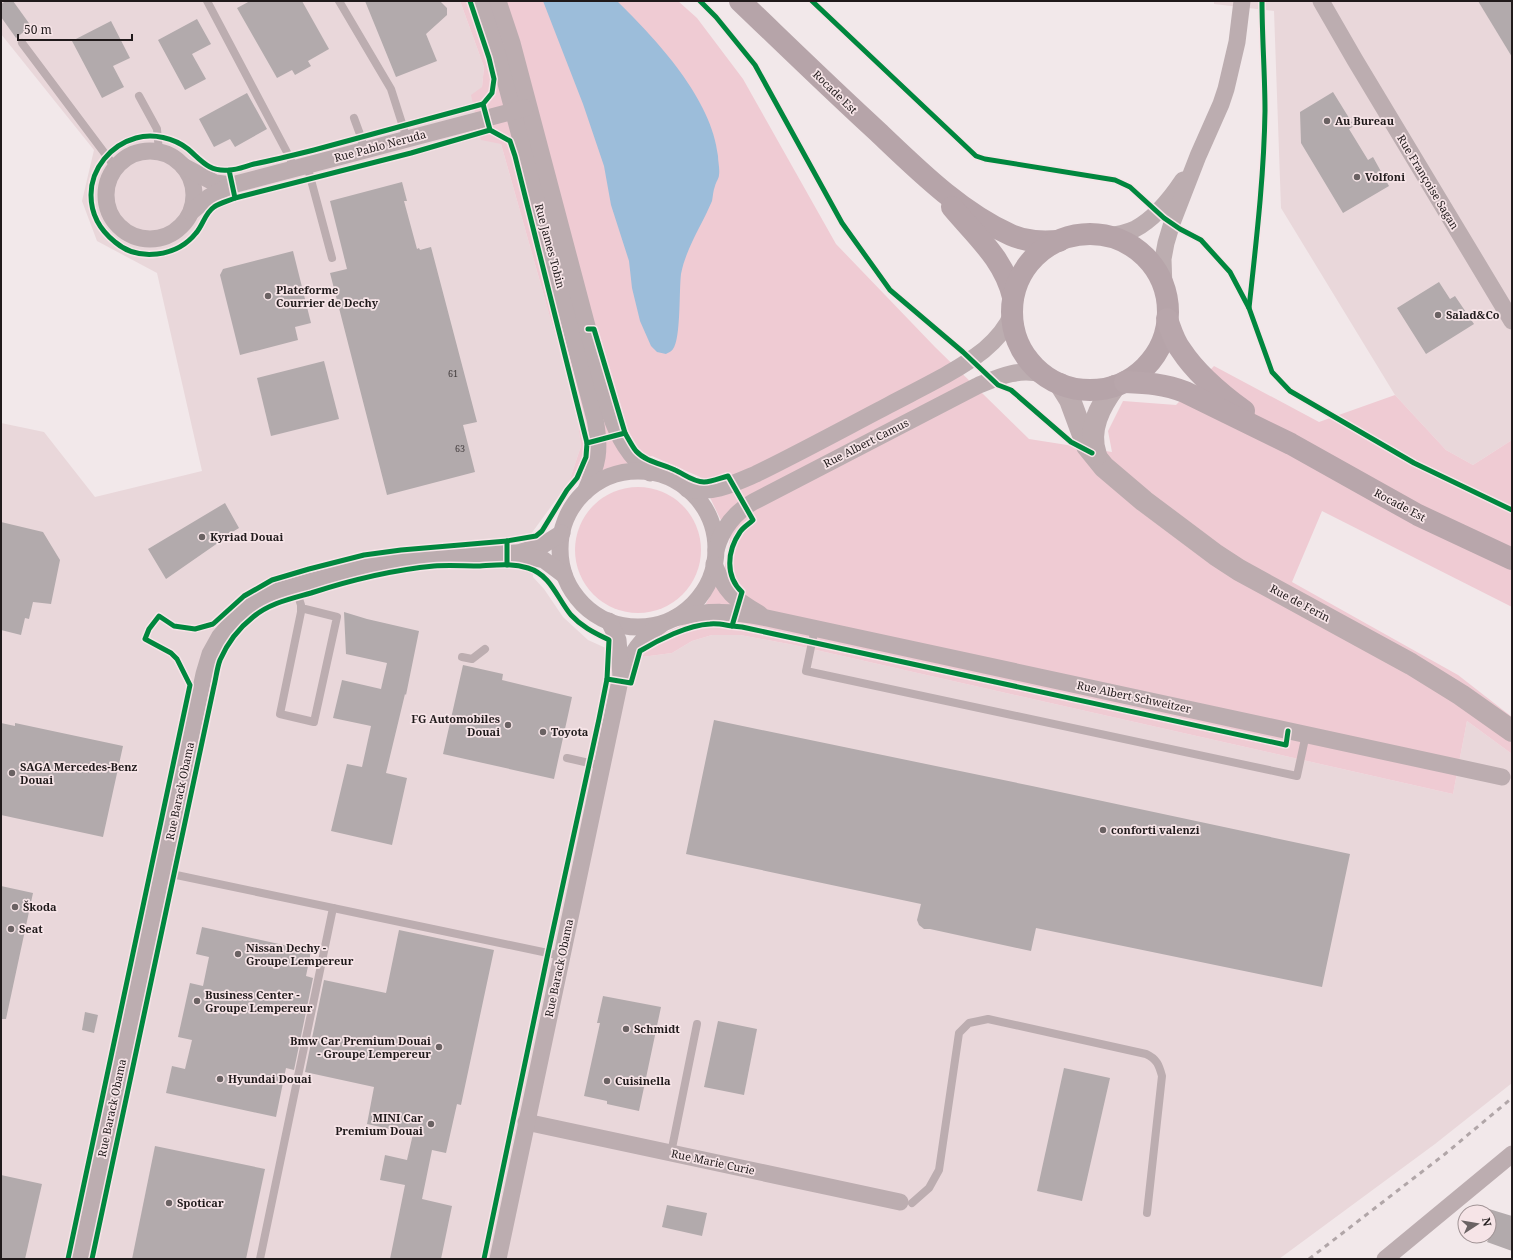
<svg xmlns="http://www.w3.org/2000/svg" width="1513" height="1260" font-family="'Noto Serif',serif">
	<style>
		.built { fill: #e9d7da }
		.green { fill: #efcbd3 }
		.water { fill: #9cbdda }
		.building { fill: #b2aaac }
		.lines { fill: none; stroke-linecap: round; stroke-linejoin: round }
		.lane { stroke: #bcadb0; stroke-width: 8 }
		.street { stroke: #bcadb0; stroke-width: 17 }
		.secondary { stroke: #bcacaf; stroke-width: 22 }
		.primary { stroke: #b6a4a9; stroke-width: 22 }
		.highway { stroke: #b8a6ab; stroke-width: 22 }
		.rail { stroke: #b1a6a8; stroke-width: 3; stroke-dasharray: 5 5; stroke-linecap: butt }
		.cycleway-casing { stroke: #f6e4e7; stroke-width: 8 }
		.cycleway { stroke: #00873e; stroke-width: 5 }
		.poi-dot { fill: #6a6263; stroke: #f6e4e7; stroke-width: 1.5 }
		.labels { text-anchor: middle; stroke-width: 3.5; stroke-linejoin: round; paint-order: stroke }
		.number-label { font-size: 9px; fill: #443e3f }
		.street-label { font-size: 11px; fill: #201a1b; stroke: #f6e4e7 }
		.poi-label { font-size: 11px; font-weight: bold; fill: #201a1b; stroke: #f6e4e7; text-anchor: start }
	</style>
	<rect width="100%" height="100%" fill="#f2e8ea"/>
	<g class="built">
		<polygon points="1,1 460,1 484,67 482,87 501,144 576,409 581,446 569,482 531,534 533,577 544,589 563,617 588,640 608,649 642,657 672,653 692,641 712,635 740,635 794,645 1453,794 1467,721 1512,754 1512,1083 1435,1144 1279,1259 1,1259 1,423 44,432 95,497 202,471 157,273 97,241 82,201 94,150 1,34"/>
		<polygon points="1214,1 1512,1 1512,440 1473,465 1446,450 1395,395 1281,208 1274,11 1214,4"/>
	</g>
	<g class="green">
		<polygon points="460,1 678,1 697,18 743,79 836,244 935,347 1029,439 1112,452 1108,431 1123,401 1176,405 1214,366 1319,422 1395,395 1446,450 1473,465 1512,440 1512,607 1322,511 1292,582 1458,675 1512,717 1512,754 1467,721 1453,794 794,645 740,635 712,635 692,641 672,653 642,657 653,638 698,618 724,571 730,539 700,477 652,456 569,482 581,446 576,409 501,144 481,140 471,95 482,87 484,67"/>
		<circle cx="638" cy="550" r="63"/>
	</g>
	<path class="water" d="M 543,1 L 617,1 C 657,40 712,99 718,156 C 718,162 720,169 719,175 C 719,178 716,182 715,186 C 713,191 713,196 712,201 C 702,225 686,248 681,274 C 679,290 681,339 673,349 C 672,351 668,353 666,354 L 657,352 L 651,346 L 640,321 L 632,288 L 629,261 L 611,205 L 604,166 L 583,104 Z"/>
	<g class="building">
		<polygon points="6,1 13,1 31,26 16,38 1,17 1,4"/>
		<polygon points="250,1 302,1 329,49 308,61 311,66 295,75 292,70 277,78 237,8"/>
		<polygon points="365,1 440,1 447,8 447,15 426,34 437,61 396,77"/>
		<polygon points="1478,1 1512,1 1512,57"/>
		<polygon points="197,19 211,44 192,54 206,79 185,90 158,40"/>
		<polygon points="111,21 130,58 113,66 124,87 102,98 72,41"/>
		<polygon points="1333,92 1354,126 1349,129 1368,160 1373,157 1389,186 1343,213 1301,143 1300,112"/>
		<polygon points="247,93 267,129 235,147 230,139 214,147 199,119"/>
		<polygon points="402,182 407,201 404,201 417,249 419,248 420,250 431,247 477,422 463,425 475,472 387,495 330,273 347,269 330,201"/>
		<polygon points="293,251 311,323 295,327 298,340 240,355 220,275 223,269"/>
		<polygon points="1439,282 1450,299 1455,296 1474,324 1426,354 1397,308"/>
		<polygon points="324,361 339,419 271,436 257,378"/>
		<polygon points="225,503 239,528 224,537 225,538 166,579 148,549"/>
		<polygon points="1,522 43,532 60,560 51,604 33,602 29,619 25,618 21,635 1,630"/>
		<polygon points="344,612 367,619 419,631 406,695 405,694 386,773 407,778 392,845 331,831 347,764 362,767 371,726 333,718 342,680 381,689 387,663 346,654"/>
		<polygon points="463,665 503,674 502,680 572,697 554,779 443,754"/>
		<polygon points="714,720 1032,786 1350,854 1322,987 1036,928 1031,951 930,929 924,929 919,925 917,920 921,904 686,854"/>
		<polygon points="1,723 15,726 15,723 123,746 103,837 1,815"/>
		<polygon points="1,886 33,893 6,1019 1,1019"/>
		<polygon points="202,927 311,951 306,976 313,978 294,1070 286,1068 276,1117 166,1093 172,1066 185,1069 192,1040 178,1037 190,983 203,986 209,957 196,954"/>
		<polygon points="399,930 494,950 461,1105 457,1104 446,1153 432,1150 422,1199 452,1206 441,1259 390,1259 405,1185 380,1180 385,1155 407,1160 413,1134 367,1124 374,1087 305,1072 324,980 386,993"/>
		<polygon points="603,996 661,1007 639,1111 607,1104 607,1101 584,1096 600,1023 597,1023"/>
		<polygon points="85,1012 98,1015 94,1033 82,1030"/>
		<polygon points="718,1021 757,1029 744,1095 704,1087"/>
		<polygon points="1064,1068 1110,1078 1082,1201 1037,1191"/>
		<polygon points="155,1146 265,1169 246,1259 132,1259"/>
		<polygon points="1,1175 42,1184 25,1259 1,1259"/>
		<polygon points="667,1205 707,1213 702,1236 662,1227"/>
		<polygon points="1489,1209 1512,1216 1512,1251 1487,1242 1489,1238"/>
	</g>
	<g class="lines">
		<g class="lane">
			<polyline points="207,1 289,156 294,168"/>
			<polyline points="339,1 391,89 407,139"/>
			<polyline points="22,43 115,167"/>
			<polyline points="139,96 157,129 159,151"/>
			<polyline points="354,118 361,137 364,150"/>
			<polyline points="307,165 332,258"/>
			<polyline points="295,586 301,605 301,612 280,714 314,722 337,617 301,608"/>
			<polyline points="815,628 806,671 1297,776 1306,734"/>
			<polyline points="462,657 472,659 485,649"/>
			<polyline points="567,758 602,766"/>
			<polyline points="162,872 562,956"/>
			<polyline points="671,1153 697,1024"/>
			<path d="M 912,1203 L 929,1188 L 939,1170 L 959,1033 L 969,1023 L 988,1019 L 1146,1054 C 1157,1059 1159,1065 1162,1076 L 1147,1213"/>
			<polyline points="260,1259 333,908"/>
		</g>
		<g class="street">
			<path d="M 481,1 L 498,53 L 595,419 C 601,450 598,464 585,492"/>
			<path d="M 498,1 L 512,43 L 610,413 C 618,437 629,457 650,473"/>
			<polyline points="1321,1 1355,60 1512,321"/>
			<circle cx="150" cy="195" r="44"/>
			<polyline points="183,166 215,183 232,185"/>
			<polyline points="191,212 209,197 232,185 525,108"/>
			<path d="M 1107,236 C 1117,235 1126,233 1135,229 C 1154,219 1171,198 1183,180"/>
			<polyline points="1164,288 1163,259 1166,243 1172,223 1198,156 1221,104 1226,89 1237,42 1242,1"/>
			<circle cx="638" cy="549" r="78"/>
			<path d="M 687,489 C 711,495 735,483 756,474 C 801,452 845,428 889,405 C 921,388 956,372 984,350 C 996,340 1006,329 1012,314"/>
			<path d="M 716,550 C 722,528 734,513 753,502 L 977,386 C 999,377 1017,368 1042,374"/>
			<polyline points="518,553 543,545 562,533"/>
			<path d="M 714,564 C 725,592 734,599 760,614"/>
			<path d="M 675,618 C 709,610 733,611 767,618 L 1502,777"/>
			<path d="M 621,676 C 633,652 639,640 662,624"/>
			<polyline points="526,1122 900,1202"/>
			<polyline points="80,1259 204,674 210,654 220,636 233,621 250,606 259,599 278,591 352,570 410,558 516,553 544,560 564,575"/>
			<polyline points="498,1259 621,676 618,640 609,621"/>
			<polyline points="1385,1259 1512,1154"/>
		</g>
		<g class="secondary">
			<polyline points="1060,384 1070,400 1087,446 1104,467 1144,501 1216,555 1239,570 1411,664 1461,695 1512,731"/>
			<path d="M 1096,455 C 1087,430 1100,406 1115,386"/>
		</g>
		<g class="primary">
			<path d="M 740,1 C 786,45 831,89 878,132 C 918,170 960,212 1011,235 C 1027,242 1042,242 1059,241"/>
			<path d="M 952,207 C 976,236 1004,259 1013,297"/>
			<circle cx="1090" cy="312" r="78"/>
		</g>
		<g class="highway">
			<path d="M 1167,319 C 1171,330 1174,341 1181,350 C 1196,373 1222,395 1244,411"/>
			<path d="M 1125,382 C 1147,383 1165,384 1185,392 L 1291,444 L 1418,515 L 1512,559"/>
		</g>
		<polyline class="rail" points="1309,1259 1445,1154 1512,1098"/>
		<g class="cycleway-casing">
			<g id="cycleway">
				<polyline points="470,1 489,58 494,79 492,93 483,104 490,130 510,141 515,156 587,443"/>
				<polyline points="700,1 716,17 755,65 842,223 890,290 963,352 998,385 1011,390 1071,442 1092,453"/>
				<polyline points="812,1 976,156 985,159 1115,180 1130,187 1164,218 1180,229 1201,240 1230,272 1249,308 1272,372 1290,391 1414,463 1512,510"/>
				<path d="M 229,170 L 235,198 C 228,201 219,203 214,207 C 205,213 203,225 196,233 C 177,257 138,262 115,242 C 100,230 91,214 91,195 C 91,168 111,145 136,138 C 153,133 174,138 188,149 C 202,161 209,172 229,170 C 237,170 246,166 254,164 C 274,160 294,155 314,150 C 370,135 426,119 483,104"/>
				<polyline points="235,198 411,153 490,130"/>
				<path d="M 1249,308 C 1256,243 1264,177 1265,111 C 1265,74 1262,38 1262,1"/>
				<polyline points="588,329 594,329 625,433"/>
				<path d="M 507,565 L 507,541 L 536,536 L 542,531 L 567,490 L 577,478 L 586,457 L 587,443 L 625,433 C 628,438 632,446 636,451 C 646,462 663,464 675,470 C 684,474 693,482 704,482 C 712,482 720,478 728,476 L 753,520 C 749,524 743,527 740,532 C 727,551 725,576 742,592 L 732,626 C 725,625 717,623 710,624 C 688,625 658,640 640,651 L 631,683 L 607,679"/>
				<polyline points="732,626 742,627 1286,745 1288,731"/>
				<polyline points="68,1259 190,685 177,659 171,653 145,639 149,629 159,616 174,626 195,629 213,624 244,596 272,580 309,569 364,555 401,550 507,541"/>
				<path d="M 92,1259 L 214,686 C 216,678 217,668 220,660 C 227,644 239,628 253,617 C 270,603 290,599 311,593 C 351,580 392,570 434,566 C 449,565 465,566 480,566 C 496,565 512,563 528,568 C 551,575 557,598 571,615 C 582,627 595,633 609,640 L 607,679 L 599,719 L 548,953 L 484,1259"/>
			</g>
		</g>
		<use href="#cycleway" class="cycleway"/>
	</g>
	<g class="poi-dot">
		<circle cx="1327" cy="121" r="4"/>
		<circle cx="1357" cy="177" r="4"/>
		<circle cx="268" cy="296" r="4"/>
		<circle cx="1438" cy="315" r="4"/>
		<circle cx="202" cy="537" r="4"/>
		<circle cx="508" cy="725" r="4"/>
		<circle cx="543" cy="732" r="4"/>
		<circle cx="12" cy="773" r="4"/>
		<circle cx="1103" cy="830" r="4"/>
		<circle cx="15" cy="907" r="4"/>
		<circle cx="11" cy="929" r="4"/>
		<circle cx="238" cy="954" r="4"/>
		<circle cx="197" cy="1001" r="4"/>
		<circle cx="626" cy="1029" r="4"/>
		<circle cx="439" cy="1047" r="4"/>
		<circle cx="220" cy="1079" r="4"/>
		<circle cx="607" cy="1081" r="4"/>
		<circle cx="431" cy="1124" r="4"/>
		<circle cx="169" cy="1203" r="4"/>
	</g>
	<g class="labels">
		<g class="number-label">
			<text x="453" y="377">61</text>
			<text x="460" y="452">63</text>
		</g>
		<g class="street-label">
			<text transform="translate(835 92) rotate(44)" y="4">Rocade Est</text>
			<text transform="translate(380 146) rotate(-15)" y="4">Rue Pablo Neruda</text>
			<text transform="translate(1428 182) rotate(59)" y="4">Rue Françoise Sagan</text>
			<text transform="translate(550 246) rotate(75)" y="4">Rue James Tobin</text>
			<text transform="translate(866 443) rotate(-27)" y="4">Rue Albert Camus</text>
			<text transform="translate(1400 505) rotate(28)" y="4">Rocade Est</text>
			<text transform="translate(1300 603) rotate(28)" y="4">Rue de Ferin</text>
			<text transform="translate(1134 697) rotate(12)" y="4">Rue Albert Schweitzer</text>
			<text transform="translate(180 791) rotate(-78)" y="4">Rue Barack Obama</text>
			<text transform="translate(559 968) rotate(-78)" y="4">Rue Barack Obama</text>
			<text transform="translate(112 1108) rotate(-78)" y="4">Rue Barack Obama</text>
			<text transform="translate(713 1162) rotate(12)" y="4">Rue Marie Curie</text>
		</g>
		<g class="poi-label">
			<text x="1335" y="125">Au Bureau</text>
			<text x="1365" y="181">Volfoni</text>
			<text x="276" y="294">Plateforme<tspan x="276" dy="13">Courrier de Dechy</tspan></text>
			<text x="1446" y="319">Salad&amp;Co</text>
			<text x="210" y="541">Kyriad Douai</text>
			<text x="500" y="723" text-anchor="end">FG Automobiles<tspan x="500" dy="13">Douai</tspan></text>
			<text x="551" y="736">Toyota</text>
			<text x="20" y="771">SAGA Mercedes-Benz<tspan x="20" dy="13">Douai</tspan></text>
			<text x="1111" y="834">conforti valenzi</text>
			<text x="23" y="911">Škoda</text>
			<text x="19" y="933">Seat</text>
			<text x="246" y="952">Nissan Dechy -<tspan x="246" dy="13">Groupe Lempereur</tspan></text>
			<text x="205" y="999">Business Center -<tspan x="205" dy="13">Groupe Lempereur</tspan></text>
			<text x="634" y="1033">Schmidt</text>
			<text x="431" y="1045" text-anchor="end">Bmw Car Premium Douai<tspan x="431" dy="13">- Groupe Lempereur</tspan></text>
			<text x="228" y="1083">Hyundai Douai</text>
			<text x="615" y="1085">Cuisinella</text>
			<text x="423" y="1122" text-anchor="end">MINI Car<tspan x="423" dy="13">Premium Douai</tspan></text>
			<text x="177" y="1207">Spoticar</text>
		</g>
	</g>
	<rect width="1513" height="1260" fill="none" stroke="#201a1b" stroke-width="4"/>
	<g transform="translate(1477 1224) rotate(78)"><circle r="19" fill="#f6e4e7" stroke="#a09395"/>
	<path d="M0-3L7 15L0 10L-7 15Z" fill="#6a6263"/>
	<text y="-6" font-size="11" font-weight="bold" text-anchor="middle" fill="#201a1b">N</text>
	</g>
	<path d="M18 34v6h114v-6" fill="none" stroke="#201a1b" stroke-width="2"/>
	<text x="24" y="34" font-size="12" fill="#201a1b" stroke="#f6e4e7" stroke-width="3" paint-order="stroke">50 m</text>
</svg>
